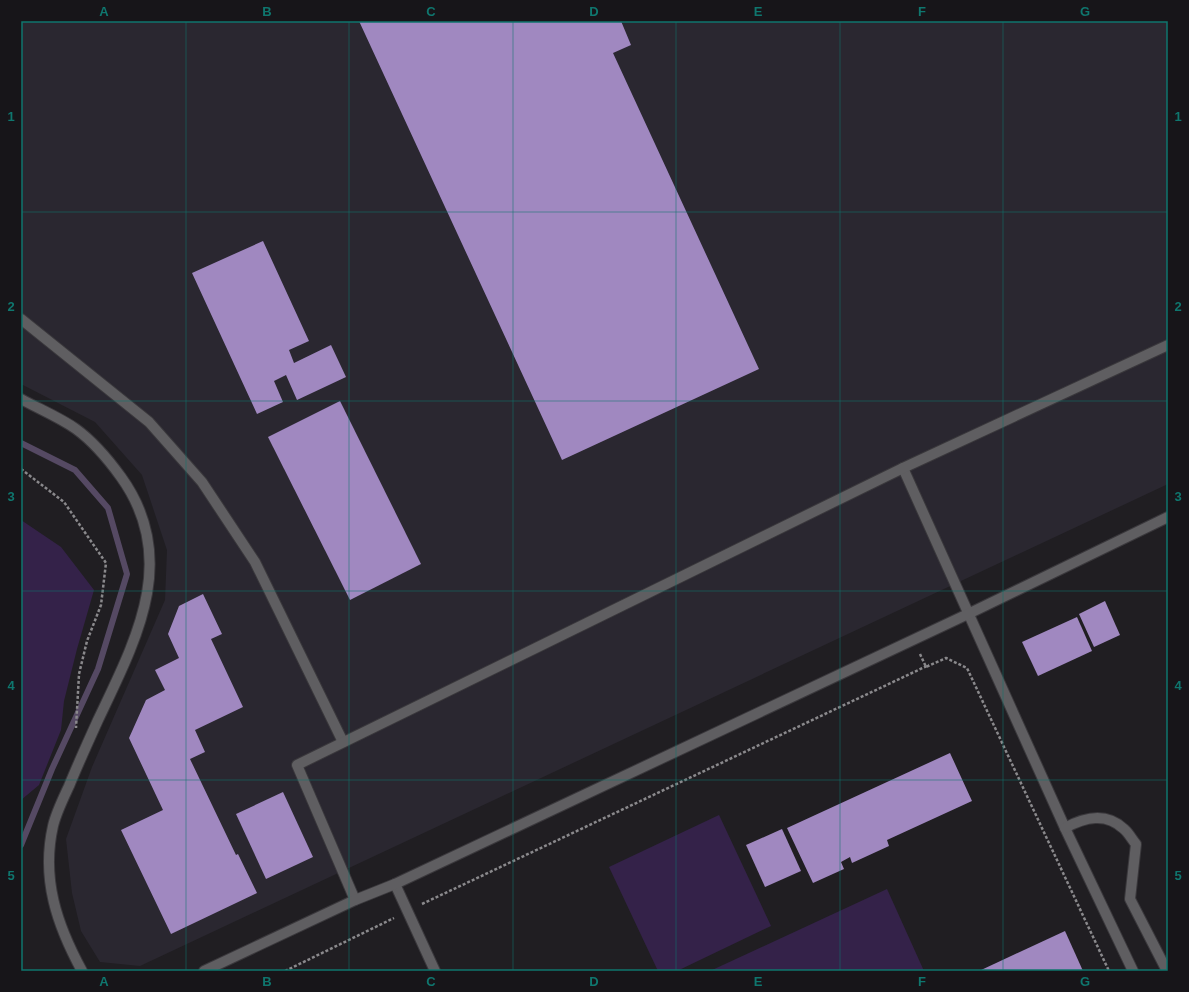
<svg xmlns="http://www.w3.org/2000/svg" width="1189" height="992" font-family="Arial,sans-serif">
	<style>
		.built { fill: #2a2730 }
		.green { fill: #342249 }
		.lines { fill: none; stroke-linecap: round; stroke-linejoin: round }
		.stream { stroke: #554963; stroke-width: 6 }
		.building { fill: #a088c0 }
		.minor-casing { stroke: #3a383c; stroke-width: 12 }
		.path { stroke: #8a898c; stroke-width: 2.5; stroke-dasharray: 3 2; stroke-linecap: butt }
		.minor { stroke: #5f5e61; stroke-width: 10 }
		.grid { fill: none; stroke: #0f766e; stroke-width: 1; stroke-opacity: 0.55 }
		.neatline { fill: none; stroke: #0f766e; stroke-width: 1.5 }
		.grid-label { font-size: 13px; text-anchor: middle; font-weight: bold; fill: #0f766e }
	</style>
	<rect width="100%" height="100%" fill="#201e22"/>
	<polygon class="built" points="21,21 1168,21 1168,484 140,966 100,962 81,931 72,893 66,839 92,767 165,600 167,550 142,475 95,422 21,384"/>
	<g class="green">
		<polygon points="21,520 61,547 94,590 77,649 64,701 61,730 39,785 21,800"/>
		<polygon points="719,815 771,926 677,971 658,971 609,867"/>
		<polygon points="887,889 924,971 710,971"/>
	</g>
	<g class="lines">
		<polyline class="stream" points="21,443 75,470 108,508 127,574 98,669 52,769 21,845"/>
	</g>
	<g class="building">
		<polygon points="359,21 621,21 631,45 613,53 759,369 562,460"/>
		<polygon points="263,241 309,341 289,350 294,363 331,345 346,377 297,400 286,375 274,381 283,402 257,414 192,273"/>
		<polygon points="340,401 421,564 350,600 268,437"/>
		<polygon points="203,594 222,634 211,639 243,707 195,730 205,752 190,759 236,855 238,854 257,893 171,934 121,830 163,810 129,738 146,700 165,690 155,670 179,658 168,634 179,606"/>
		<polygon points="1105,601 1120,635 1094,647 1079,614"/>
		<polygon points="1077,617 1092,651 1038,676 1022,642"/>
		<polygon points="950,753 972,801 887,840 889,846 852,863 850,857 841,862 844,869 813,883 787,828"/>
		<polygon points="283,792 313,857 266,879 236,814"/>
		<polygon points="782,829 801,871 765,887 746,845"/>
		<polygon points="1065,931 1083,971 979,971"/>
	</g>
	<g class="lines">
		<g class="minor-casing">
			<g id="minor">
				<polyline points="21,319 149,422 202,482 255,562 343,742"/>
				<path d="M 21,399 C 39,409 59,417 76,429 C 94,442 108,459 121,477 C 180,559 136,640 98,720 C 88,742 78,764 69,786 C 63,799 56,813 53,826 C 41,879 57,925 82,971"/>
				<polyline points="903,468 1065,828 1133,971"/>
				<path d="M 1065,828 C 1085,817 1106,812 1124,829 C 1129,833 1132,840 1136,844 L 1130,899 L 1167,971"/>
				<polyline points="395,884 435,971"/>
				<polyline points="355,900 297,765 903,468 1168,345"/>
				<polyline points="204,971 355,900 395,884 968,614 1168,517"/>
			</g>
		</g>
		<g class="path">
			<polyline points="21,469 64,502 106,563 101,605 87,641 79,674 76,728"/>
			<polyline points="920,654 926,667 946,658 967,668 1109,971"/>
			<polyline points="422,904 929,665"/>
			<polyline points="285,971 394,918"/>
		</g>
		<use href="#minor" class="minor"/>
	</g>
	<path class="grid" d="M 186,21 L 186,971M 349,21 L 349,971M 513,21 L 513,971M 676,21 L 676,971M 840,21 L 840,971M 1003,21 L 1003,971M 21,212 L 1168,212M 21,401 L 1168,401M 21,591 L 1168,591M 21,780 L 1168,780"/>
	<rect width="1189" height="992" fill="none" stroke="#171519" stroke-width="44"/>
	<rect x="22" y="22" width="1145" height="948" class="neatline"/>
	<g class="grid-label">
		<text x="104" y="16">A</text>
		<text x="267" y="16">B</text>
		<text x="431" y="16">C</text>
		<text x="594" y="16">D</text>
		<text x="758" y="16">E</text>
		<text x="922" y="16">F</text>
		<text x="1085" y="16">G</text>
		<text x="11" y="121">1</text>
		<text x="1178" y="121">1</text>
		<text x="11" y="311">2</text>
		<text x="1178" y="311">2</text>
		<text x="11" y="501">3</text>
		<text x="1178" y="501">3</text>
		<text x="11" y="690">4</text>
		<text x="1178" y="690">4</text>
		<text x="11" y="880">5</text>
		<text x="1178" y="880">5</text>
		<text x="104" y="986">A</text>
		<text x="267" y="986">B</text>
		<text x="431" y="986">C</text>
		<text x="594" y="986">D</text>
		<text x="758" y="986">E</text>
		<text x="922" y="986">F</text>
		<text x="1085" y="986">G</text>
	</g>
</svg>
